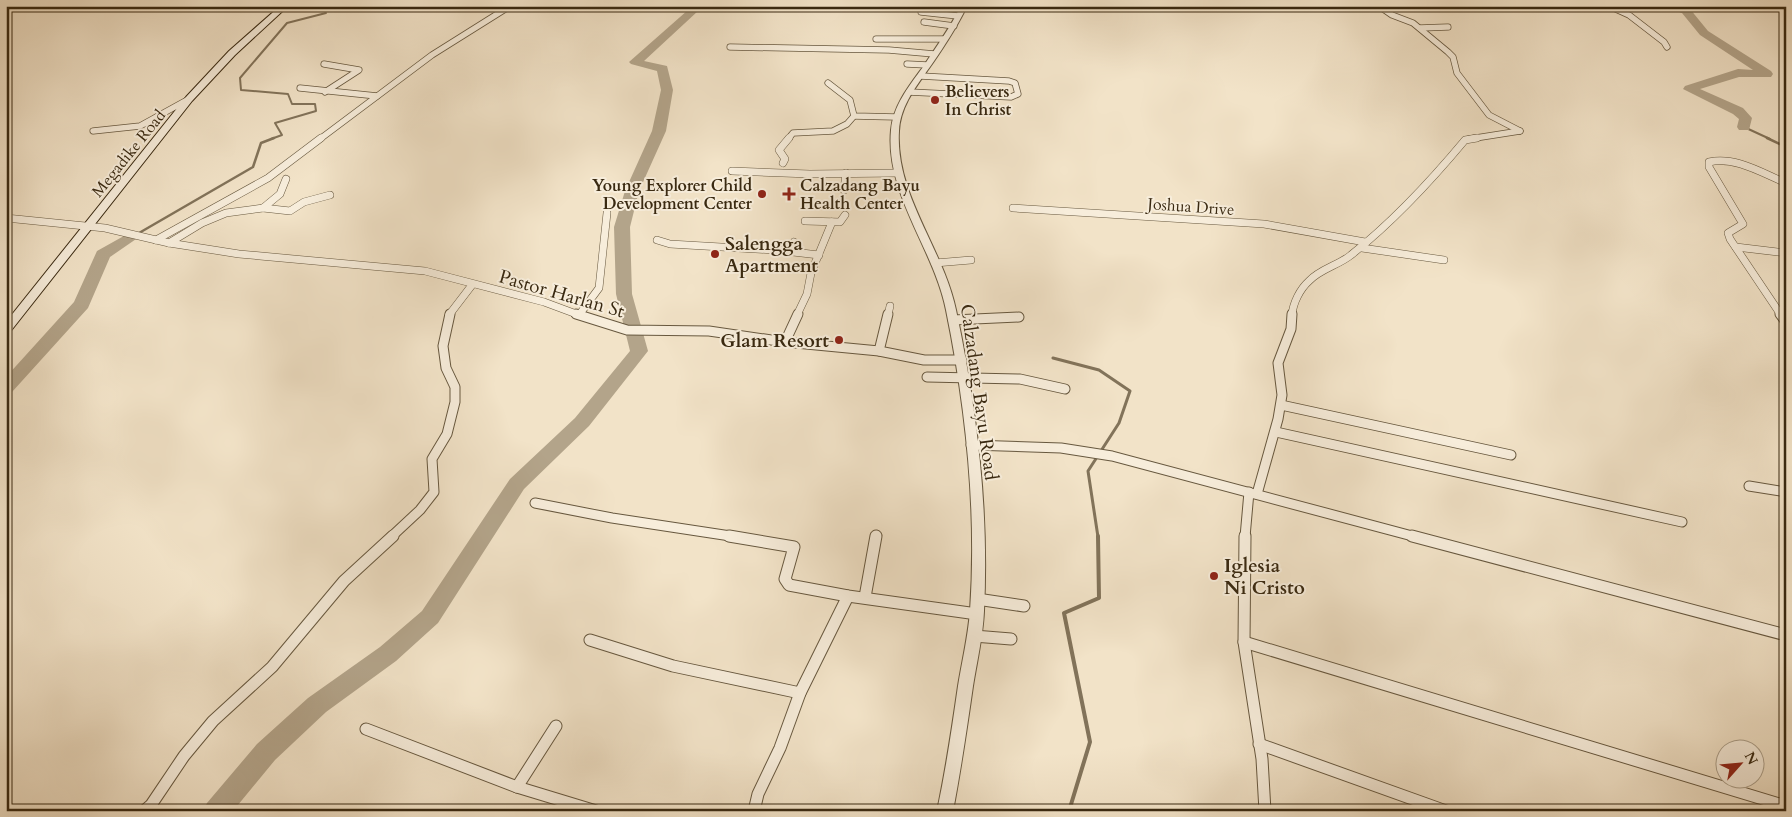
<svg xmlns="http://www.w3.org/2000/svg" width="1792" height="817" font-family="Cardo,serif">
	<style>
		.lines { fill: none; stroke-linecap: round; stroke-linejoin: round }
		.stream-far3 { stroke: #82735a; stroke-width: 2 }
		.stream-far2 { stroke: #82735a; stroke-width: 2.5 }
		.stream-far1 { stroke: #82735a; stroke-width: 3 }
		.stream { stroke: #82735a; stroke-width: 4 }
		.river { fill: #b3a48a; fill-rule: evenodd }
		.minor-far3-casing { stroke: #67583f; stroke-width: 7 }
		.minor-far2-casing { stroke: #67583f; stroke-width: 8 }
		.minor-far1-casing { stroke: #67583f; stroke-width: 11 }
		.minor-casing { stroke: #67583f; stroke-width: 13 }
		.tertiary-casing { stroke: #67583f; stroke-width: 2 }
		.secondary-casing { stroke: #392911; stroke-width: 2 }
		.minor-far3 { stroke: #f7eddb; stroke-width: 5.5 }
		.minor-far2 { stroke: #f7eddb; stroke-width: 7 }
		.minor-far1 { stroke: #f7eddb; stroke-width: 9 }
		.minor { stroke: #f7eddb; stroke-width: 11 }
		.tertiary { fill: #f7eddb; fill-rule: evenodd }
		.secondary { fill: #f7eddb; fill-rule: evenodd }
		.poi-dot { fill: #8f2418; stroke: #f7eddb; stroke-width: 2 }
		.labels { text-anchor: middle; stroke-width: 4; stroke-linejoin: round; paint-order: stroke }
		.far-poi-label { font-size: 16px; font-weight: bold; fill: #392911; stroke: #f7eddb; text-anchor: start }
		.far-street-label { font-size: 16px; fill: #392911; stroke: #f7eddb }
		.poi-label { font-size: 19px; font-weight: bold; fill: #392911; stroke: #f7eddb; text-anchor: start }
		.street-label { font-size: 19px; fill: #392911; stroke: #f7eddb }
	</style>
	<rect width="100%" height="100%" fill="#f2e3c8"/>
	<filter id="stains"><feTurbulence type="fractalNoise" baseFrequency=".004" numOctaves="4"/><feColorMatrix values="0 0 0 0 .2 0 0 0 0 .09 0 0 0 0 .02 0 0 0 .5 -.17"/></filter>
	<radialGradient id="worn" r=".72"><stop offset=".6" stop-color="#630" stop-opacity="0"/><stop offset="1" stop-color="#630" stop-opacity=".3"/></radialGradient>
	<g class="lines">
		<g class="stream-far3">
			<polyline points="1744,127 1770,139"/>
			<polyline points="271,139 282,135 275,123 316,111 315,104 292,104 288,94 241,90 240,78 287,23 326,13 321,6"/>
		</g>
		<g class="stream-far2">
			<polyline points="1767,138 1786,147"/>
			<polyline points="139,233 253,167 261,143 274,138"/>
		</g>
		<polyline class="stream-far1" points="1053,358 1099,370 1130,391 1119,423 1088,471 1098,537"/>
		<polyline class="stream" points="1069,811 1090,742 1064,613 1099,598 1098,536"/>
		<g class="river">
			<polygon points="689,6 699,6 698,11 644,61 667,66 673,90 666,131 639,191 630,227 632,294 648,351 589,426 524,489 438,623 396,661 326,712 275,760 233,811 203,811 207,803 257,744 308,698 380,647 422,611 510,479 575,418 630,351 616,294 614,227 625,191 652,131 661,90 657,71 631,64 629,62 688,10"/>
			<polygon points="1662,6 1690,9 1708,31 1771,71 1773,74 1771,77 1739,77 1700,89 1743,108 1752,118 1749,130 1739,130 1737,127 1739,119 1733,114 1683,89 1685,86 1738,69 1753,70 1700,35 1682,13"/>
			<polygon points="131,232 139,237 110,257 88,308 12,392 6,393 6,377 74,302 97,251"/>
		</g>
		<g class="minor-far3-casing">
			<g id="minor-far3">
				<polyline points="936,6 960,10"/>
				<polyline points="1379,6 1392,15 1413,23 1448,52 1453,57 1457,73 1489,115 1520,131"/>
				<polyline points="1609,6 1629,15 1664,42 1667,47"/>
				<polyline points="921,12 958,16"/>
				<polyline points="924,22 954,26"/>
				<polyline points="1420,28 1448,27"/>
				<polyline points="876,39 944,39"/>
				<polyline points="730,47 889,50 934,54"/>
				<polyline points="324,64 359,70 325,92"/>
				<polyline points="907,64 927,65"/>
				<polyline points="828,83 850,100 854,116 896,117"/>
				<polyline points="300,88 377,96"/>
				<polyline points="909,92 1011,97 1018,94 1015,83 1009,81 921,76"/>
				<polyline points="93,131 140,126 189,99"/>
				<polyline points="320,139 432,55 510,6"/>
				<polyline points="788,139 793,133 833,131 847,124 854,116"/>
				<polyline points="1469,139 1520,131"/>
			</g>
		</g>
		<g class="minor-far2-casing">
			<g id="minor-far2">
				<polyline points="783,163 785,159 779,150 789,138"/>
				<polyline points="732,171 810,174 898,173"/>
				<polyline points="844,190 846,173"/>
				<polyline points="263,208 290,211 304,202 330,195"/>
				<polyline points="1013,208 1264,224 1365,242"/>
				<polyline points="6,218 105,228 169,243 239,254 425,271 544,302 579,315"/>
				<polyline points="805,221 840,222 845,215"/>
				<polyline points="156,240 268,178 321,138"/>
				<polyline points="657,240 670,244 791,251"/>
				<polyline points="794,242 791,249 793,252 819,255"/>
				<polyline points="169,243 202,223 226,213 263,208 280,194 286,179"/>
				<polyline points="1736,247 1786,253"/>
				<polyline points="1362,248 1444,260"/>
				<polyline points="935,263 971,260"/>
				<polyline points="449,315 472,285"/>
				<polyline points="579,315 599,288 607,213"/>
				<polyline points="797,315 807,294 811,273 832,222"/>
				<polyline points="888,315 890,306"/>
				<path d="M 1292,315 C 1293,303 1300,289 1309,281 C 1320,269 1339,265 1351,255 C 1394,221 1430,182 1465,140 L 1477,138"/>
				<path d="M 1781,315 L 1730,239 L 1728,233 L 1743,224 L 1709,167 L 1709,162 C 1735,156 1762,173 1786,183"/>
			</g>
		</g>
		<g class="minor-far1-casing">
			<g id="minor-far1">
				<polyline points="576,314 627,330 709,331 785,342 879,351 924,360 962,360"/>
				<polyline points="1780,314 1786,322"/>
				<polyline points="953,320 1019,317"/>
				<polyline points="785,342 798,314"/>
				<polyline points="879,351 888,314"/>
				<polyline points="927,377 1020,379 1065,389"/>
				<polyline points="1281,405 1511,455"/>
				<polyline points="1276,432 1682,522"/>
				<polyline points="971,445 1061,448 1112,456 1416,537"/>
				<polyline points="1749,486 1786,492"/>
				<polyline points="1257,494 1278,419 1282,395 1278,363 1291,329 1292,314"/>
				<polyline points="535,503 612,518 737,537"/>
				<polyline points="391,537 420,510 434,492 432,459 447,434 455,402 455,387 446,368 443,346 450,314"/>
				<polyline points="1245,537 1249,492"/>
			</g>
		</g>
		<g class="minor-casing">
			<g id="minor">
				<polyline points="729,536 794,547 785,579 789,585 848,596 977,614"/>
				<polyline points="1245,536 1244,642 1262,759 1265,811"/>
				<polyline points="1412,536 1786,635"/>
				<polyline points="865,597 876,536"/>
				<polyline points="977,599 1024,606"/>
				<polyline points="974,636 1011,639"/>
				<polyline points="590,640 673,666 800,693"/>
				<polyline points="1244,642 1786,806"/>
				<polyline points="366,729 517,787 596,811"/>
				<polyline points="1259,744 1446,811"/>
				<polyline points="517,787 556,726"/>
				<polyline points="144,811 151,805 184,756 213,721 272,667 344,581 393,536"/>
				<polyline points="754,811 758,794 780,748 800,693 848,596"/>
			</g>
		</g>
		<g class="tertiary-casing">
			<path id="tertiary" d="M 961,6 L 967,6 C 957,27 945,45 932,64 C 918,84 900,105 899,131 C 895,195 943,248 956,310 C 977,408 989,511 984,611 C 983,636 977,661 973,686 C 967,728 961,769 953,811 L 937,811 C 946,769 952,728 958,686 C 962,661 968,637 970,611 C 977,511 966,408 946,310 C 934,249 885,194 891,130 C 893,106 909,86 923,67 C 936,47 950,28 961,6 Z"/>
		</g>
		<g class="secondary-casing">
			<polygon id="secondary" points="280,6 288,6 235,55 192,101 10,332 6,333 6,322 186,97 229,51"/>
		</g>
		<use href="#minor-far3" class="minor-far3"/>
		<use href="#minor-far2" class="minor-far2"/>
		<use href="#minor-far1" class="minor-far1"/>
		<use href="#minor" class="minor"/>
		<use href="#tertiary" class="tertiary"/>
		<use href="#secondary" class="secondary"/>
	</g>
	<g class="poi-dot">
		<circle cx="935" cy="100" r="5"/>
		<circle cx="762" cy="194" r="5"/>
		<path d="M786.5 186.5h5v5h5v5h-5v5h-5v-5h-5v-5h5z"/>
		<circle cx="715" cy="254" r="5"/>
		<circle cx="839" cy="340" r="5"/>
		<circle cx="1214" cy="576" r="5"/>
	</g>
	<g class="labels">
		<g class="far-poi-label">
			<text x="945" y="97">Believers<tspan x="945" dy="18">In Christ</tspan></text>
			<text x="752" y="191" text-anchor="end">Young Explorer Child<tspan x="752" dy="18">Development Center</tspan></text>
			<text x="800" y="191">Calzadang Bayu<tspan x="800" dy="18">Health Center</tspan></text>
		</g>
		<g class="far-street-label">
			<text transform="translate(128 153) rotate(-51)" y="6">Megadike Road</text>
			<text transform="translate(1191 206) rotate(4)" y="6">Joshua Drive</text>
		</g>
		<g class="poi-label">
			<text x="725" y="250">Salengga<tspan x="725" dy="22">Apartment</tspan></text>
			<text x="829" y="347" text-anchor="end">Glam Resort</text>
			<text x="1224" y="572">Iglesia<tspan x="1224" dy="22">Ni Cristo</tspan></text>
		</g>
		<g class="street-label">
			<text transform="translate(562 293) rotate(16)" y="7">Pastor Harlan St</text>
			<text transform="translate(980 392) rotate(82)" y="7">Calzadang Bayu Road</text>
		</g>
	</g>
	<rect width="1792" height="817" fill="none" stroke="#f2e3c8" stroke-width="25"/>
	<rect x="8" y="8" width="1777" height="802" fill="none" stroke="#392911" stroke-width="2.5"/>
	<rect x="12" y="12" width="1767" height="792" fill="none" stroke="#392911"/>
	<g transform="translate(1740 764) rotate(63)"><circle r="24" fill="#f7eddb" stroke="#ab9f8a"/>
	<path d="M0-4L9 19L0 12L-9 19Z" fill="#8f2418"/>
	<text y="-8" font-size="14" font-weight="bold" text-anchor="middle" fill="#392911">N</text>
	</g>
	<rect width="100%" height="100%" filter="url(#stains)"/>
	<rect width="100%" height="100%" fill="url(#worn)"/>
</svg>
